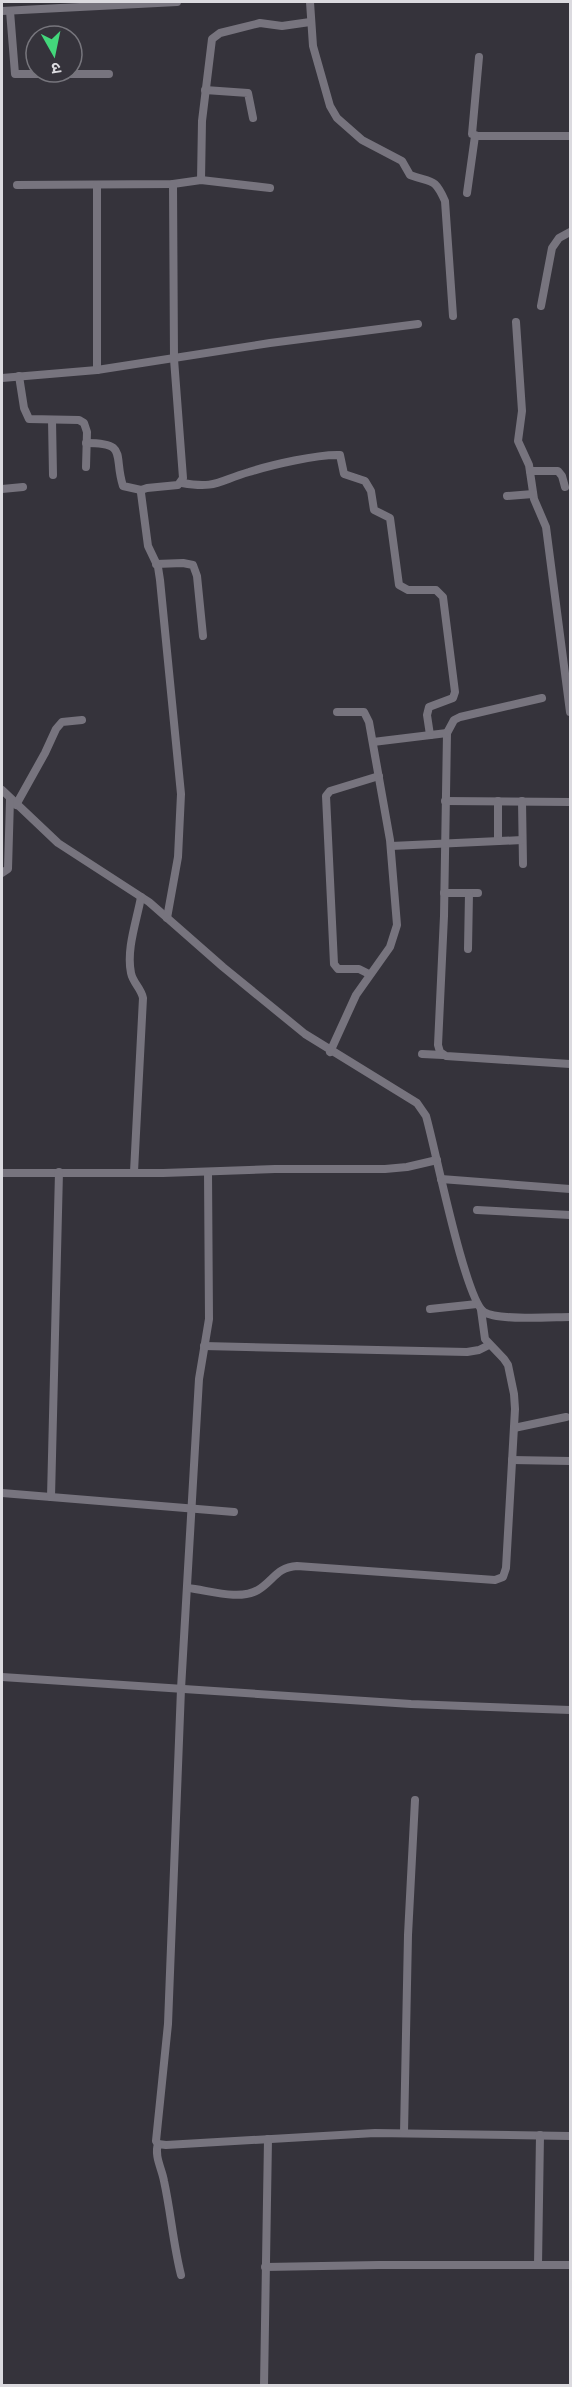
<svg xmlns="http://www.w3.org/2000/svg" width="572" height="2387" font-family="'Work Sans','Noto Sans Devanagari',sans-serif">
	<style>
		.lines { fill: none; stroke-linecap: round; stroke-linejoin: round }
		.minor { stroke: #77747e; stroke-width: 8 }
	</style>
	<rect width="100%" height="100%" fill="#35333b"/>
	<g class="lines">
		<g class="minor">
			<path d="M 310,2 L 313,46 L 330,106 L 337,118 L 362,140 L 402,161 L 410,175 C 431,183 434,176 445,201 L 453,316"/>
			<polyline points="2,11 177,2"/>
			<polyline points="10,11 15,74 109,74"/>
			<polyline points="479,57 472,134 478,136 570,136"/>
			<polyline points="205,90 248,93 253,118"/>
			<polyline points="201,180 202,121 212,39 220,33 260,23 282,26 310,22"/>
			<polyline points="17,185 173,184 201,180 270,188"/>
			<polyline points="97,185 97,370"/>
			<polyline points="467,193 475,136"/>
			<polyline points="541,306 552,248 559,238 570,232"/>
			<polyline points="516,322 522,411 518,441 529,465 534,499 546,527 570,712"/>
			<polyline points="19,376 24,408 29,419 79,420 84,423 87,432 86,467"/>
			<polyline points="2,378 97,370 270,343 418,324"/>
			<polyline points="52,420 53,475"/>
			<path d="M 86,443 C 129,443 113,455 123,486 L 141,490"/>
			<polyline points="530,471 558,471 562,476 565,487"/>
			<path d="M 182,483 C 216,489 218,481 249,472 C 271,465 318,454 340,455 L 344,474 L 365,481 L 371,491 L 374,510 L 390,518 L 399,585 L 408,590 L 436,590 L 443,597 L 455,692 L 453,698 L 429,707 L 427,715 L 430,735"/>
			<polyline points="2,489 23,487"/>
			<polyline points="507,496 533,494"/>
			<polyline points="156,564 183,563 193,565 197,576 203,636"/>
			<polyline points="542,698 460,717 454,720 447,733 444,916 438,1045 440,1052 446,1056 570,1064"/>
			<polyline points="373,742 447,733"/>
			<path d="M 2,790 L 58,843 L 149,902 L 223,967 L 305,1034 L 417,1103 L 426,1116 C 435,1147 465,1299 484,1312 C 497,1321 553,1317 570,1317"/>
			<polyline points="445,801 570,802"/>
			<polyline points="522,801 523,864"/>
			<polyline points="16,805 45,753 56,729 62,722 82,720"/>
			<polyline points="498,841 498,801"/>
			<polyline points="391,846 522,840"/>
			<polyline points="2,873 8,869 10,799"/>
			<polyline points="444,893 478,893"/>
			<polyline points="167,918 178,857 181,794 160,580 158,567 148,546 141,493 141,490 147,488 178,485 183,478 174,359 173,184"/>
			<polyline points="468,949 469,893"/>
			<polyline points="369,974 359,969 338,969 334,964 326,796 330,791 379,776"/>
			<polyline points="330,1052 356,995 390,947 397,925 390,840 369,722 364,712 337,712"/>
			<polyline points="422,1054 443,1055"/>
			<path d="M 134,1172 L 143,998 C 141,988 133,983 131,973 C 126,949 137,920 141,897"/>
			<polyline points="208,1172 209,1319 199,1379 181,1689 168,2024 156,2141 158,2144 166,2145 375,2133 570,2136"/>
			<polyline points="2,1173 163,1173 275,1169 385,1169 407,1167 437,1160"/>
			<polyline points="441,1179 570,1189"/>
			<polyline points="477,1210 570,1215"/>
			<polyline points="430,1309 477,1304"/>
			<polyline points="204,1346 467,1352 479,1350 489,1345"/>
			<polyline points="514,1428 566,1417"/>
			<polyline points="512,1460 570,1461"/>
			<polyline points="2,1493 234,1512"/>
			<polyline points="51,1497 59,1172"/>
			<path d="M 188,1588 C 208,1590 239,1601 258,1590 C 273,1581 277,1567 297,1566 L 495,1580 L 503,1577 L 506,1568 L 515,1409 L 514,1394 L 508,1365 L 504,1359 L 485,1339 L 481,1310"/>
			<polyline points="2,1677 411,1704 570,1710"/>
			<polyline points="404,2133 408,1935 415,1800"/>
			<path d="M 158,2144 C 154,2156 162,2169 164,2181 C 171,2213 173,2243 181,2275"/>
			<polyline points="538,2265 540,2135"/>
			<polyline points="265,2267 379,2265 570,2265"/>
			<polyline points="264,2386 268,2139"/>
		</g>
	</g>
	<rect width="572" height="2387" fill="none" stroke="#dbdadf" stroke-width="6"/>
	<g transform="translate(54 54) rotate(171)"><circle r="28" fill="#35333b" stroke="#77767d" stroke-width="1.5"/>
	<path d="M0-4.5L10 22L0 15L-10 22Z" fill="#43d77b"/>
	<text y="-9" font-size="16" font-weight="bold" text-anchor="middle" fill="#dbdadf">उ</text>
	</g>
</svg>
